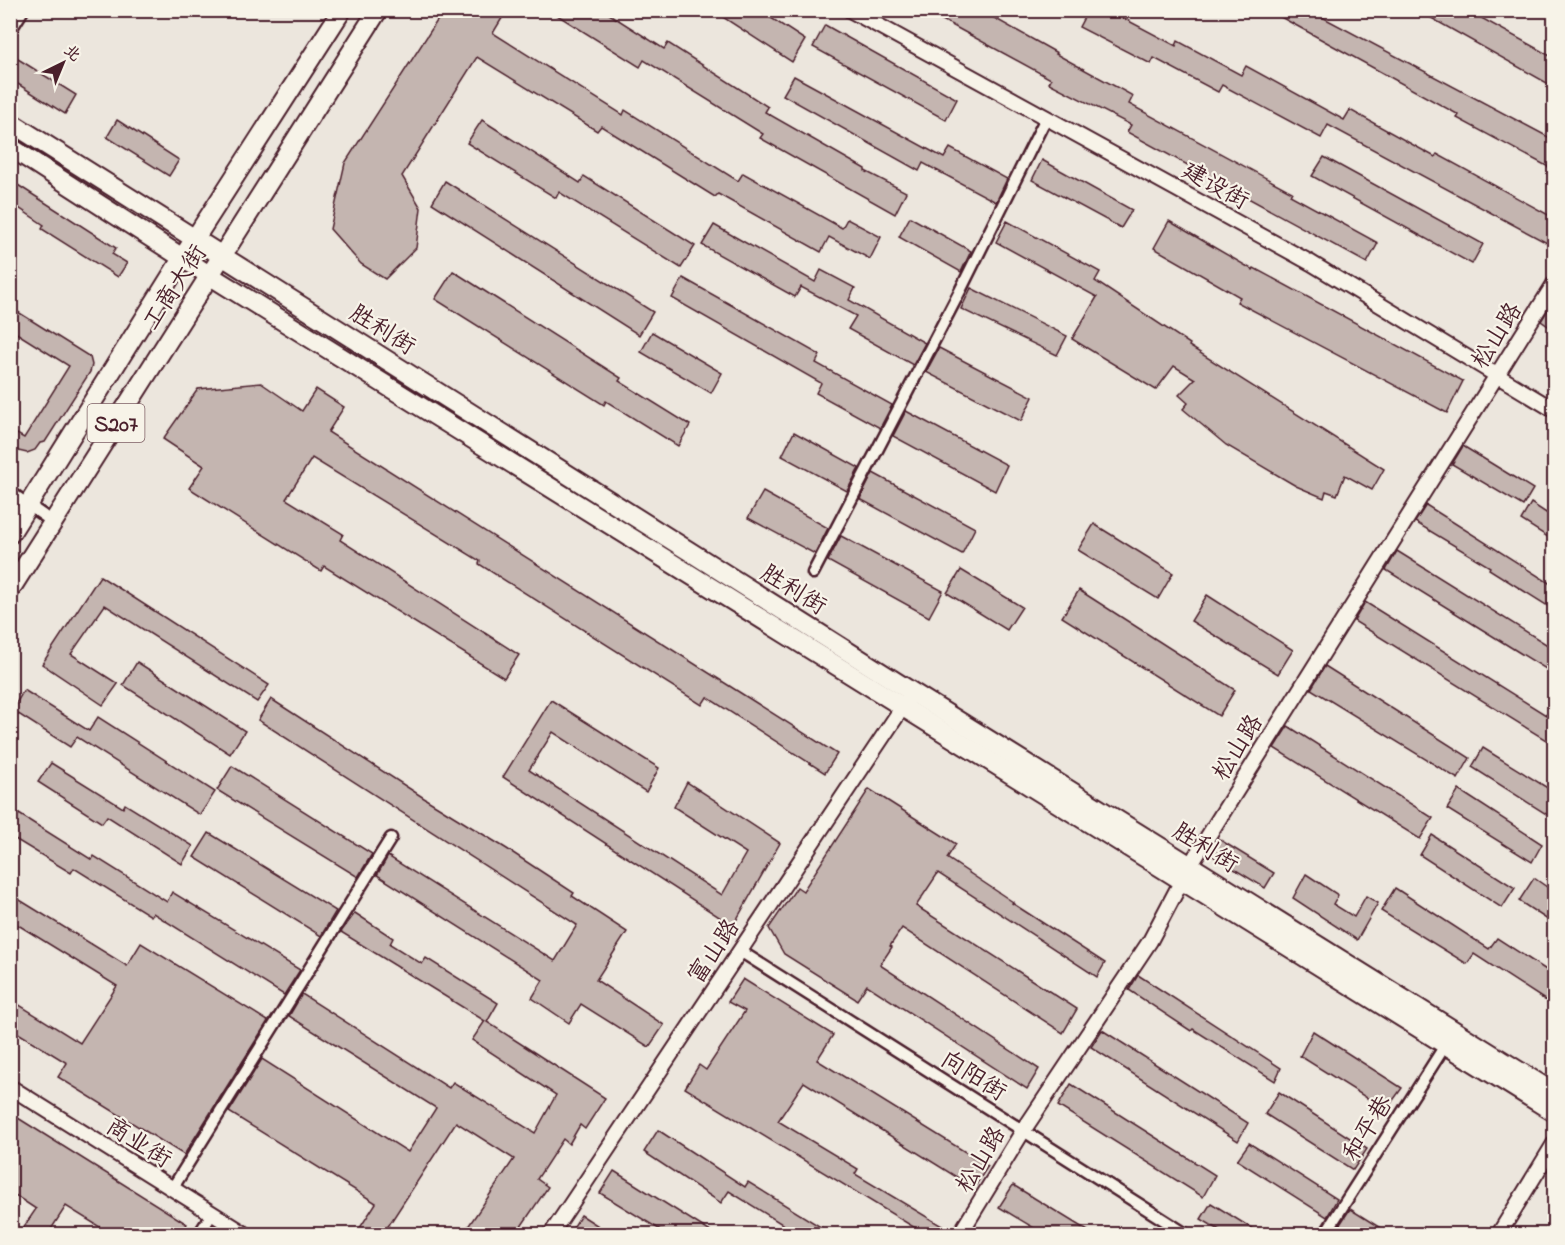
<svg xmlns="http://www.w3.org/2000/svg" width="1565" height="1245" font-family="'Indie Flower','LXGW WenKai TC',sans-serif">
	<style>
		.building { fill: #c4b5b0; stroke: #4a1f2b; stroke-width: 1.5 }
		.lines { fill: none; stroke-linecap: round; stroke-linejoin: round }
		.minor-casing { stroke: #4a1f2b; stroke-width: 15 }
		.tertiary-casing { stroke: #4a1f2b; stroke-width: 18 }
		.primary-casing { stroke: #4a1f2b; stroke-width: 22 }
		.minor { stroke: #f7f3e8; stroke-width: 10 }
		.tertiary { stroke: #f7f3e8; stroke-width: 14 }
		.primary { stroke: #f7f3e8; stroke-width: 18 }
		.labels { text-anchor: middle; stroke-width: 4.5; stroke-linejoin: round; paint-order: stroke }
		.shield { fill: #f7f3e8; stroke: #7e5f64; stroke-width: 1.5 }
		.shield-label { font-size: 22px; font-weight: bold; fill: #4a1f2b }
		.street-label { font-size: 24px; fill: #4a1f2b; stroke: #f7f3e8 }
	</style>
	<rect width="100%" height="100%" fill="#ece6dd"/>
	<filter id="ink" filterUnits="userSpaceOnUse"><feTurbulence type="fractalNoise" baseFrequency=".0167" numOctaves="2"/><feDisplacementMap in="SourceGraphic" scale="12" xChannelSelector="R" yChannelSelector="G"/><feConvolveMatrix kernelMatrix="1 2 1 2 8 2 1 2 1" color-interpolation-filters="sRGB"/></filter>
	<g filter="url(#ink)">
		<g class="building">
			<polygon points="444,10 507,10 493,33 623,115 625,110 738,181 743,173 842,228 847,219 881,237 870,259 829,237 821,252 718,194 715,197 601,126 597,131 477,57 402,176 421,208 416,248 385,279 361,264 330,229 345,163"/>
			<polygon points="549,10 603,10 664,49 668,43 768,107 765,112 865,169 865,171 906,192 895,214 760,138 763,134 644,60 640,67"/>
			<polygon points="712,10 759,10 805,40 792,62"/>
			<polygon points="924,10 980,10 1057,53 1056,54 1133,96 1129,104 1292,192 1290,195 1378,243 1367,263 1127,132 1131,125 1049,83 1051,79"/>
			<polygon points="1088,10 1108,10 1176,46 1178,41 1241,75 1246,66 1344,120 1350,110 1435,157 1437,154 1554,218 1554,230 1547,243 1328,125 1321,138 1222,85 1218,92 1154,58 1151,64 1079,27"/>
			<polygon points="1268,10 1309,10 1554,140 1554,170 1457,118 1459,115"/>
			<polygon points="1417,10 1467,10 1554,58 1554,87"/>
			<polygon points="825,25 957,99 946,120 813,47"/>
			<polygon points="10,54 76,95 65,114 10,79"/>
			<polygon points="794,76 944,158 950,148 1007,179 996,202 923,163 919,171 783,95"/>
			<polygon points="117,120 179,160 169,176 107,137"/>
			<polygon points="482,120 580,183 584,176 695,246 681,268 559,192 556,198 467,143"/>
			<polygon points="1324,157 1483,244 1472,264 1312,176"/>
			<polygon points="1042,160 1132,210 1121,228 1032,180"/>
			<polygon points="10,180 116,248 112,254 127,263 118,277 42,229 44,225 10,202"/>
			<polygon points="445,181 653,312 639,335 432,203"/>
			<polygon points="910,217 971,251 961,272 899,237"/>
			<polygon points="1007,221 1100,272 1095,281 1190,344 1189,346 1384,469 1372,490 1345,475 1337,495 1326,491 1324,498 1296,486 1226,445 1183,409 1188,403 1179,395 1195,379 1174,366 1156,390 1072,339 1097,297 996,242"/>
			<polygon points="1169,221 1253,270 1254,268 1463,381 1447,413 1237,302 1240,297 1154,248"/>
			<polygon points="714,225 815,282 821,270 855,288 849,300 925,343 913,365 848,329 856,316 801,287 795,297 702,245"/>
			<polygon points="453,271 621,378 619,381 690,425 678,446 606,401 604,405 435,299"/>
			<polygon points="683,278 820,355 816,363 892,405 880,428 816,393 821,383 672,298"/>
			<polygon points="971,288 1067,336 1057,355 961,309"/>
			<polygon points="1554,300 1554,330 1541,321"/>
			<polygon points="10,307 90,357 92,365 90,372 45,442 40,443 35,450 27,453 10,449 10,430 24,438 69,366 10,329"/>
			<polygon points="652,332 722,373 711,393 641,352"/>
			<polygon points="939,348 1033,397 1021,421 926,372"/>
			<polygon points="261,383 302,411 316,389 344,407 328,432 837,754 825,773 707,697 702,705 479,564 480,561 312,458 286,499 343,534 340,540 519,655 504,678 324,566 321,571 189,488 204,466 163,439 198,389"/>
			<polygon points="906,411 1007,465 995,491 893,436"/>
			<polygon points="794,432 859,468 847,491 782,456"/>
			<polygon points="1463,446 1533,489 1523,506 1452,464"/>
			<polygon points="873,473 975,528 962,554 860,499"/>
			<polygon points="763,492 828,528 815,554 748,518"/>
			<polygon points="1531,503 1554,518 1554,541 1521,520"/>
			<polygon points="1426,505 1554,586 1554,610 1489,569 1490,567 1415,522"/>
			<polygon points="1094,524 1173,573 1158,599 1078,550"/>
			<polygon points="841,536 943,591 929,617 828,561"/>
			<polygon points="1397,551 1554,649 1554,674 1386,570"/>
			<polygon points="961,570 1022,607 1007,630 947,593"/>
			<polygon points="100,576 269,685 257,702 105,605 71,654 118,684 103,705 42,664"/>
			<polygon points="1079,590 1235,690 1219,716 1062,617"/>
			<polygon points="1207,595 1293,650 1278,674 1191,621"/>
			<polygon points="1365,602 1554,720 1554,745 1354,621"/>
			<polygon points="137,662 245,731 230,754 123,685"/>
			<polygon points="1325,666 1470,758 1458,779 1311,689"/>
			<polygon points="24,690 89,731 98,717 215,792 200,815 77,737 70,747 12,710"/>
			<polygon points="271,699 424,798 507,849 574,893 572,896 627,932 596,980 664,1025 649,1047 581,1004 569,1023 532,998 543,980 377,875 388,856 555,961 577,925 258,720"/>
			<polygon points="551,700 659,768 646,792 553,732 529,770 722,895 746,853 674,807 687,782 780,843 733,926 503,777"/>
			<polygon points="1288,726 1433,818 1420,839 1274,748"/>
			<polygon points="1483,748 1554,792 1554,819 1472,767"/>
			<polygon points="51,763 123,808 125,804 193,846 182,864 107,816 102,823 38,782"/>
			<polygon points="232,766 372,854 358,877 217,790"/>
			<polygon points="869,789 956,844 947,858 1013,902 1012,903 1105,963 1097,977 938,873 916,906 1077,1009 1063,1033 902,928 890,946 892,947 880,965 1039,1069 1027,1089 867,985 857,1000 784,954 769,928 797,887 803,891"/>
			<polygon points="1459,790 1542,844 1532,862 1447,809"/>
			<polygon points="19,814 92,860 94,856 167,902 172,892 300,970 284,995 153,913 151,916 74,868 71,873 10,836 10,827"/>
			<polygon points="209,833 336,911 321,936 194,857"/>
			<polygon points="1432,835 1515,888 1502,908 1420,855"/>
			<polygon points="1217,838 1274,873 1265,888 1208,853"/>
			<polygon points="1306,874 1338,895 1333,904 1354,917 1366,896 1378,903 1357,940 1293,898"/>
			<polygon points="1534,878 1554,892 1554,924 1519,901"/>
			<polygon points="1395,888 1489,949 1497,938 1554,975 1554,1006 1474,954 1467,964 1381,911"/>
			<polygon points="10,894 127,966 141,943 268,1021 184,1155 58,1077 67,1063 10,1028 10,999 80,1043 117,986 10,920"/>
			<polygon points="355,913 393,938 390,944 422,964 426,958 498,1003 487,1022 605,1098 585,1129 580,1125 569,1144 563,1139 537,1179 548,1187 516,1234 463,1234 514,1159 456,1122 383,1234 356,1234 376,1203 229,1112 262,1059 408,1152 436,1108 289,1016 302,994 449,1088 453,1082 535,1133 556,1095 472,1040 485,1021 341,932"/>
			<polygon points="1138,975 1281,1068 1275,1081 1193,1029 1191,1031 1129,990"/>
			<polygon points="743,979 833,1035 817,1060 988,1166 974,1188 804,1082 778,1121 858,1169 855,1174 952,1232 951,1234 925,1234 685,1088 699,1065 706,1070 745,1011 728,1002"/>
			<polygon points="1102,1030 1248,1123 1238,1141 1091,1047"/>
			<polygon points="1313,1031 1402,1088 1386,1110 1300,1056"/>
			<polygon points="1071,1084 1215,1175 1203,1197 1058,1106"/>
			<polygon points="1279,1092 1367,1149 1353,1170 1265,1114"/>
			<polygon points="10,1113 187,1224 181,1234 111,1234 66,1206 48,1234 19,1234 36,1209 10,1192"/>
			<polygon points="658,1130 745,1187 748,1182 832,1234 798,1234 729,1191 721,1203 644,1152"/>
			<polygon points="1249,1143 1337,1199 1327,1217 1237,1160"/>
			<polygon points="614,1171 714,1234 667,1234 600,1193"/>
			<polygon points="1013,1185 1093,1234 1044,1234 999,1207"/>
			<polygon points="1211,1203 1261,1234 1226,1234 1201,1219"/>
			<polygon points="1350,1209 1390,1234 1346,1234 1337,1229"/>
			<polygon points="581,1215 611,1234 569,1234"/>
		</g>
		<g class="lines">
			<g class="minor-casing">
				<g id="minor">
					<polyline points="10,31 23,10"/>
					<polyline points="10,492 54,523"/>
					<polyline points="813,573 960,291 1046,118"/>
					<polyline points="740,951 1186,1234"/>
					<polyline points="172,1189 391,838"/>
					<polyline points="199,1234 212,1214"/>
					<polyline points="1325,1234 1446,1044"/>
				</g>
			</g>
			<g class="tertiary-casing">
				<g id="tertiary">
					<polyline points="850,10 1311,263 1554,410"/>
					<polyline points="10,1087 245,1234"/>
					<polyline points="551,1234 908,699"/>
					<polyline points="960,1234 1023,1131 1150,941 1190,865 1554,284"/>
					<polyline points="1499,1234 1554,1144"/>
				</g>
			</g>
			<g class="primary-casing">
				<g id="primary">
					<polyline points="10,122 912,692 1554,1093"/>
					<polyline points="10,147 209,275 1554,1112"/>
					<polyline points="10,534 183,257 342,10"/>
					<polyline points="10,590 378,10"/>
				</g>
			</g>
			<use href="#minor" class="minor"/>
			<use href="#tertiary" class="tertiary"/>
			<use href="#primary" class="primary"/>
		</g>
	</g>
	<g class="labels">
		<rect class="shield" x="87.5" y="404" width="57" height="38" rx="4.5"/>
		<g class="shield-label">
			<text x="116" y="431">S207</text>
		</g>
		<g class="street-label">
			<text transform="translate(1216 185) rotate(29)" y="8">建设街</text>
			<text transform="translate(174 287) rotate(-57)" y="8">工商大街</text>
			<text transform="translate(383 329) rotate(32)" y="8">胜利街</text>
			<text transform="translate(1496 335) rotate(-58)" y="8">松山路</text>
			<text transform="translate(794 589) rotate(32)" y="8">胜利街</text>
			<text transform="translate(1237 747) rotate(-58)" y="8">松山路</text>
			<text transform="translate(1206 847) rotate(32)" y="8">胜利街</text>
			<text transform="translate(713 951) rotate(-56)" y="8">富山路</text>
			<text transform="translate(974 1075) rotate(32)" y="8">向阳街</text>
			<text transform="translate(1367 1128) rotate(-58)" y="8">和平巷</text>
			<text transform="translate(139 1142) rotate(32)" y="8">商业街</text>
			<text transform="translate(980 1159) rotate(-59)" y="8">松山路</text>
		</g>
	</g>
	<rect width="1565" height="1245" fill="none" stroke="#f7f3e8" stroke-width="36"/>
	<rect x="18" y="18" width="1529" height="1209" fill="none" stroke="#4a1f2b" stroke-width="2" filter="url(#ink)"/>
	<g transform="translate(63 63) rotate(43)" stroke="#f7f3e8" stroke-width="4.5" paint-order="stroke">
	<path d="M0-4.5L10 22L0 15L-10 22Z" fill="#4a1f2b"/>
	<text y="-9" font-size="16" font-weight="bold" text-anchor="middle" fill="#4a1f2b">北</text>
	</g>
</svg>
